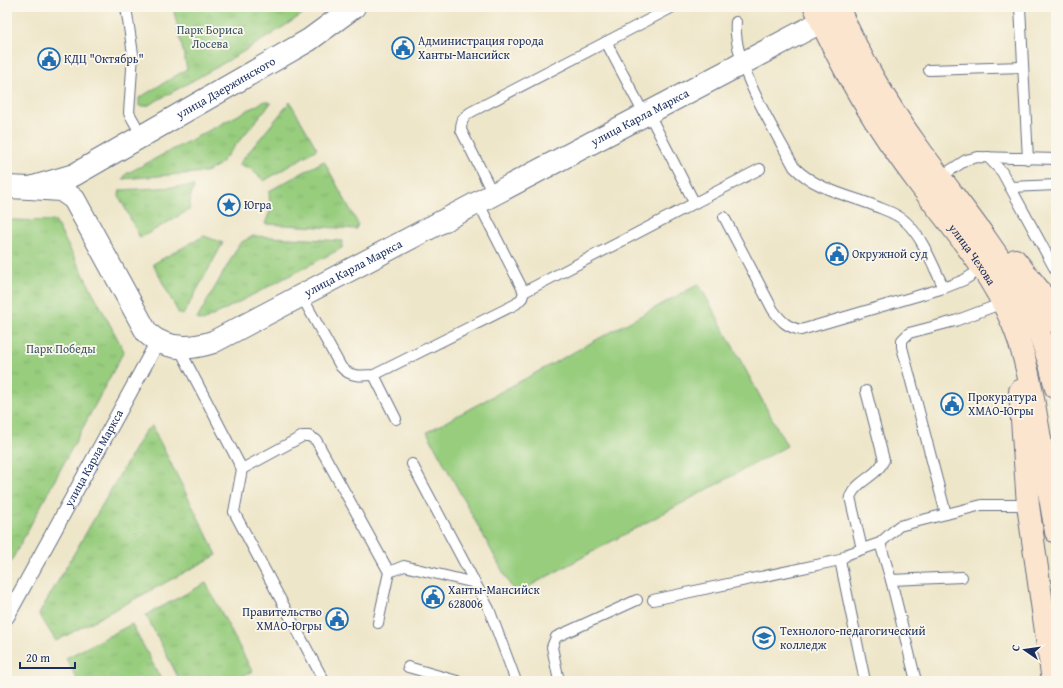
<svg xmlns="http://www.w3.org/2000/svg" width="1063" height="688" font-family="'Gentium Book Plus',serif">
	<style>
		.grass { fill: url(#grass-tufts); stroke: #5a7e6e }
		.garden { fill: #98cd7e; stroke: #5a7e6e }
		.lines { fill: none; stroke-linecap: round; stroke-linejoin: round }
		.service-casing { stroke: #656f83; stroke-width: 12 }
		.pedestrian-casing { stroke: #656f83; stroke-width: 16 }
		.tertiary-casing { stroke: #656f83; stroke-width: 24 }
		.secondary-casing { stroke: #656f83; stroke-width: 24 }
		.service { stroke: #fff; stroke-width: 10 }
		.pedestrian { stroke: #fff; stroke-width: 14 }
		.tertiary { stroke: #fff; stroke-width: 22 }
		.secondary { stroke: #fbe5cf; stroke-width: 22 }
		.labels { text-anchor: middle; stroke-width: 3.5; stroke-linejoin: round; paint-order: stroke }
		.park-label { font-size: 12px; fill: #3a5666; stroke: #fbf7ec }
		.poi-label { font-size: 12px; fill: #1b2f5e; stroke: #fbf7ec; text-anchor: start }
		.street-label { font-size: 12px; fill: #1b2f5e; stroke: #fbf7ec }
	</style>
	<defs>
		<pattern id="grass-tufts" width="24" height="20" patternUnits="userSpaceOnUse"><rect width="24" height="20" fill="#98cd7e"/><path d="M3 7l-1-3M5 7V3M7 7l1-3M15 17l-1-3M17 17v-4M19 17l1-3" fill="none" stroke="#82b06f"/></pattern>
	</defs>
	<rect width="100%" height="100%" fill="#fbf7ec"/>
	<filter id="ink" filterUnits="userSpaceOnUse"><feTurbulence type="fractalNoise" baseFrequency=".025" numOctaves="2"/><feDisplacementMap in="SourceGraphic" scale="8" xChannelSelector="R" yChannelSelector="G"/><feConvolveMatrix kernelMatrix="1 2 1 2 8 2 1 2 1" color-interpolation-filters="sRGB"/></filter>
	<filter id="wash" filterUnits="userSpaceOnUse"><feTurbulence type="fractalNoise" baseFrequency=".012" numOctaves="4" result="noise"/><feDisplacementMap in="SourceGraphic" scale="16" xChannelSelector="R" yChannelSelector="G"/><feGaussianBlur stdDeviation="0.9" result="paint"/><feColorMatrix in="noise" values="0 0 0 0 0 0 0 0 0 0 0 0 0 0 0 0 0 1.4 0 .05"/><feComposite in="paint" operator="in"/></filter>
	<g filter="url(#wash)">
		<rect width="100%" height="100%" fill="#eee6c9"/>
		<g class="grass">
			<path d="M 173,7 L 313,7 C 260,44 203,75 147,106 L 139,106 L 139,98 L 187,69 Z"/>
			<polygon points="265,101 271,103 219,165 206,172 123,179 126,174"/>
			<polygon points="290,102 317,149 264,181 251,169 239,164"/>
			<polygon points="324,161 358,224 356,229 265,224 270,211 269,191"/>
			<polygon points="194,186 191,195 189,210 140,238 119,196 120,190"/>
			<polygon points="7,220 55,221 124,351 7,569"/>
			<polygon points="204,236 223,243 183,315 179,314 153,264"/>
			<polygon points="253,236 343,241 342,248 203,321 197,319 240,243"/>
			<polygon points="152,426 217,555 56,641 39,614 145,431"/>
			<polygon points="206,583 252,671 234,681 180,681 146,615"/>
			<polygon points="132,624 162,681 78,681 66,658"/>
		</g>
		<polygon class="garden" points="699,284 787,446 515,594 427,432"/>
	</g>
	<g filter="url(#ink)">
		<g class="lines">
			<g class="service-casing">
				<g id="service">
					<polyline points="126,7 133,54 129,113 142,136"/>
					<polyline points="1020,7 1028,159"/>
					<path d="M 736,22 C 732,64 774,129 794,167 C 814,188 846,195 873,205 C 884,210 897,213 906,222 C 923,238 933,266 944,288"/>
					<polyline points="606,42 673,7"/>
					<polyline points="929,70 1022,67"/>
					<polyline points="648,112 694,202"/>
					<polyline points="988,157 1002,172 1056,271"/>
					<polyline points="940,177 966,160 978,157 1056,159"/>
					<polyline points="1010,187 1056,185"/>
					<path d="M 493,194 L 461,130 C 461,121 463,117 471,112 L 606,42 L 644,114"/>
					<polyline points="478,202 524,292 760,169"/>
					<path d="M 724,217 L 773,310 C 782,322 787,327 801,330 L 944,288 L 964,280 L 983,268"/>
					<path d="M 301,295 L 341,367 C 350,377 361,376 374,375 L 516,304 L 522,298 L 524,292"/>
					<polyline points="179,348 242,469"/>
					<polyline points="374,375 396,419"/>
					<polyline points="412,464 489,609 516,681"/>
					<polyline points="946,514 902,347 902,340 909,333 955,321 1003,303"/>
					<polyline points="880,543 891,580 962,577"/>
					<path d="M 862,549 L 850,497 C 857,480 877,477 884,460 L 866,391"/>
					<polyline points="840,560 865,681"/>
					<polyline points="389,572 404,566 475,583"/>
					<polyline points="891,580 916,681"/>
					<polyline points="653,600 840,560 848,554 880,543 899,526 982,505 1028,505"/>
					<polyline points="408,667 457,681"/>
					<polyline points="324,681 234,512 242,469 303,436 309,436 316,440 389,572 378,623"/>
					<polyline points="559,681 552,647 556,637 637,600"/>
				</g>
			</g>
			<g class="pedestrian-casing">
				<g id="pedestrian">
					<path id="s1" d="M 7,617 L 158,341"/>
				</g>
			</g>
			<g class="tertiary-casing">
				<g id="tertiary">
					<path id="s2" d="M 7,187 L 30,188 L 74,175 L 309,40 L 354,7"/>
					<path id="s3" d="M 30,188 L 61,190 L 74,199 L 147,333 C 166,350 189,350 213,342 L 821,22"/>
				</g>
			</g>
			<g class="secondary-casing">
				<g id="secondary">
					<path id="s4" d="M 815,7 C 842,71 879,131 921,186 C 954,230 990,271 1012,322 C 1026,355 1032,392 1038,427 C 1044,462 1050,497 1056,532"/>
					<path d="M 838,7 C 859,56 886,103 917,146 C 975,228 1034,286 1056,388"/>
					<polyline points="1015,260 1039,290 1056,322"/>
					<polyline points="1020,391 1028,505 1053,681"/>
				</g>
			</g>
			<use href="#service" class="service"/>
			<use href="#pedestrian" class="pedestrian"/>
			<use href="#tertiary" class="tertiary"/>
			<use href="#secondary" class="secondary"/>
		</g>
	</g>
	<defs>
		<g id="civic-ring" transform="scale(1.15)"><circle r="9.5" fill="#fbf7ec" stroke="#1f6fb2" stroke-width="1.5"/><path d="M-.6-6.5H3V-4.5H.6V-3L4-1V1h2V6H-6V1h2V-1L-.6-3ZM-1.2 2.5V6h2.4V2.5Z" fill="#1f6fb2"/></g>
		<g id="sight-ring" transform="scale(1.15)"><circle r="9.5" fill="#fbf7ec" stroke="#1f6fb2" stroke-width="1.5"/><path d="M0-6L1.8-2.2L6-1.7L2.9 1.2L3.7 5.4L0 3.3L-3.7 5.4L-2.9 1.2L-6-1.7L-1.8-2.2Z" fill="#1f6fb2"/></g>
		<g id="university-ring" transform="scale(1.15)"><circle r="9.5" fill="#fbf7ec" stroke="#1f6fb2" stroke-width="1.5"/><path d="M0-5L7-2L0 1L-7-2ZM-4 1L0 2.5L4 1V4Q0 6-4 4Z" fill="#1f6fb2"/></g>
	</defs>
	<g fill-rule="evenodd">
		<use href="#civic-ring" x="403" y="48"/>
		<use href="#civic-ring" x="49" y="59"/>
		<use href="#sight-ring" x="229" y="205"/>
		<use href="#civic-ring" x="837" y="254"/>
		<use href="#civic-ring" x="952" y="404"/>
		<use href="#civic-ring" x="433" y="597"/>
		<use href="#civic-ring" x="337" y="619"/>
		<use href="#university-ring" x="764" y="638"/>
	</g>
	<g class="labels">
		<g class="park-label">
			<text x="210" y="34">Парк Бориса<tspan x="210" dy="14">Лосева</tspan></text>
			<text x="61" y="353">Парк Победы</text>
		</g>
		<g class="poi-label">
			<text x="418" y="45">Администрация города<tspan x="418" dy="14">Ханты-Мансийск</tspan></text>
			<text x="64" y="63">КДЦ "Октябрь"</text>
			<text x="244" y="209">Югра</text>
			<text x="852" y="258">Окружной суд</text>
			<text x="968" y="401">Прокуратура<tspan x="968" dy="14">ХМАО-Югры</tspan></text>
			<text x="448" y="594">Ханты-Мансийск<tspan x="448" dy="14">628006</tspan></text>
			<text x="322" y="616" text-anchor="end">Правительство<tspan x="322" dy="14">ХМАО-Югры</tspan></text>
			<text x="780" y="635">Технолого-педагогический<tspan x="780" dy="14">колледж</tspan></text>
		</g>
		<g class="street-label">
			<text dy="4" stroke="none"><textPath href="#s2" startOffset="244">улица Дзержинского</textPath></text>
			<text dy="4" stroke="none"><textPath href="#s3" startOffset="752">улица Карла Маркса</textPath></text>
			<text dy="4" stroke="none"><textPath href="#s4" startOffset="294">улица Чехова</textPath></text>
			<text dy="4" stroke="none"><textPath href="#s3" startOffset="428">улица Карла Маркса</textPath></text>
			<text dy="4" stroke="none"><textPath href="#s1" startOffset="181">улица Карла Маркса</textPath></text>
		</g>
	</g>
	<rect width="1063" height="688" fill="none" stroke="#fbf7ec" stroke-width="24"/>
	<g transform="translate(1025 650) rotate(283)" stroke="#fbf7ec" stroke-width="3" paint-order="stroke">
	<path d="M0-3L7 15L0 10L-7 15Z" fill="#1b2f5e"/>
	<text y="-6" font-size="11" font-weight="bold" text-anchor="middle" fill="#1b2f5e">С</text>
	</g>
	<path d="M20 662v6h55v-6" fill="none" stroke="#1b2f5e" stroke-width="2"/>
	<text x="26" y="662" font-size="12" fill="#1b2f5e" stroke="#fbf7ec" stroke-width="3" paint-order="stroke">20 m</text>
</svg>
